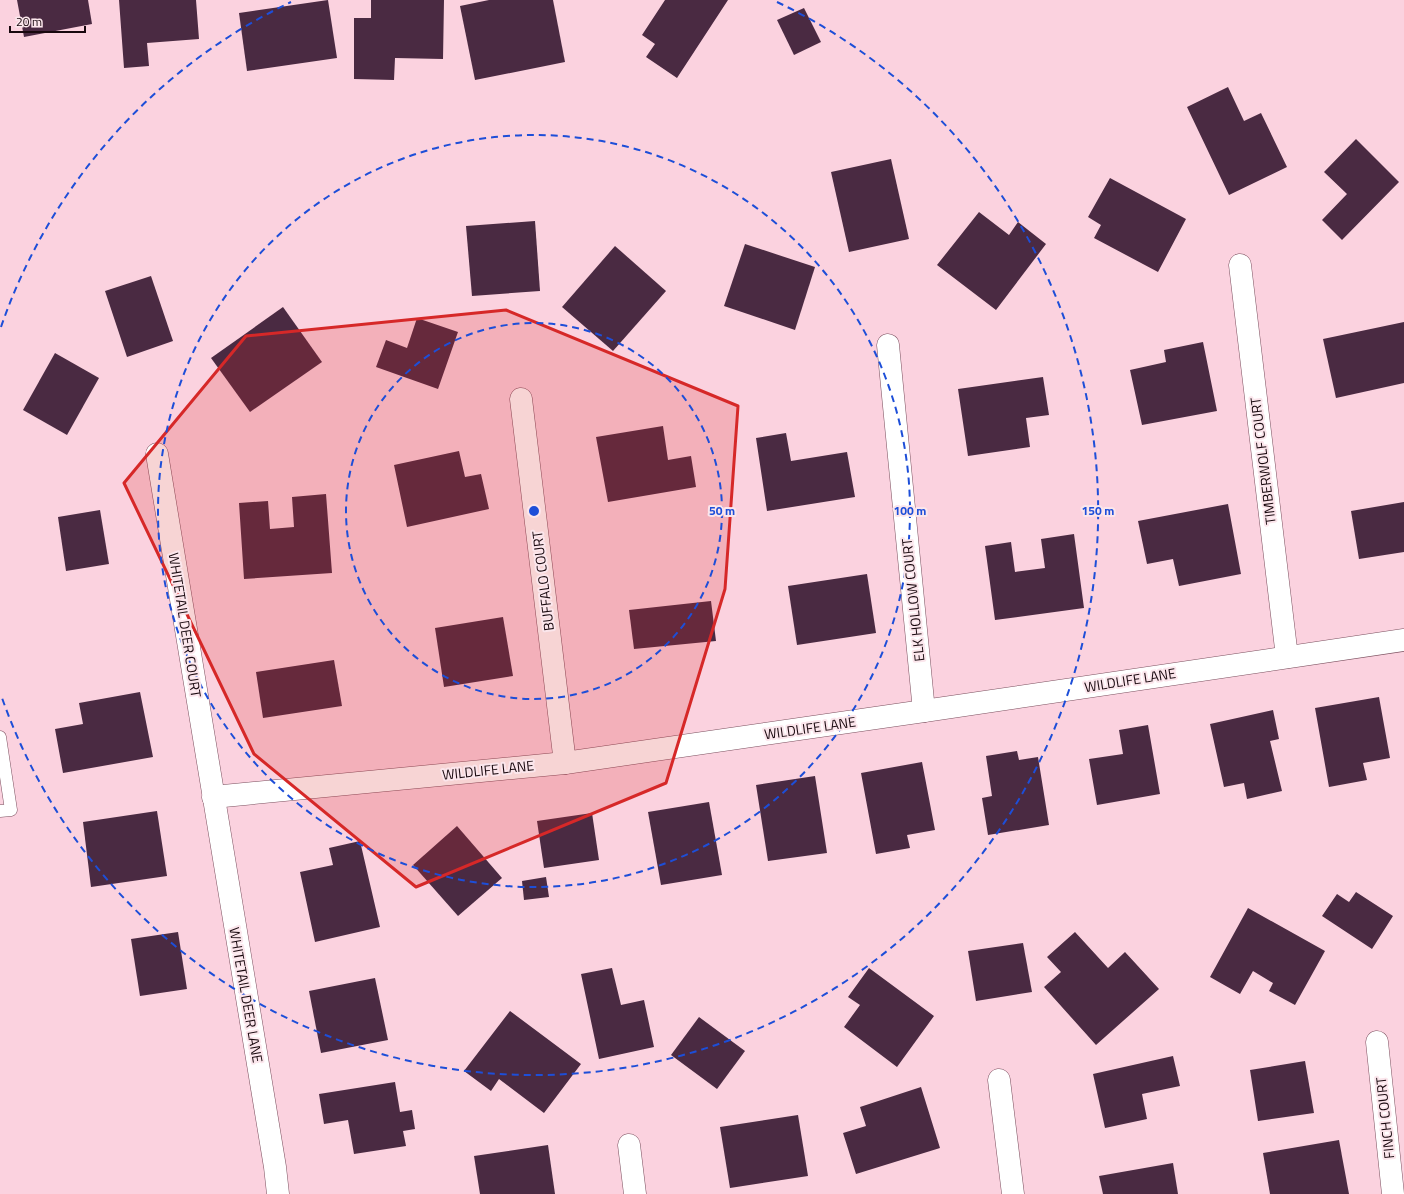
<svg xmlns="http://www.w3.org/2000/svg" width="1404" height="1194" font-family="'Titillium Web',sans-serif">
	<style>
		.building { fill: #4a2a42 }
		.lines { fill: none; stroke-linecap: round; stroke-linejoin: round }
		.lane-casing { stroke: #7b505f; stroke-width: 13 }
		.street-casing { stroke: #7b505f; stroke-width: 23 }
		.lane { stroke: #fff; stroke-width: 12 }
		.street { stroke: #fff; stroke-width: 22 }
		.marked { fill: #d62828; fill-opacity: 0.2; stroke: #d62828; stroke-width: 3; stroke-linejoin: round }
		.ring { fill: none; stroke: #1d4ed8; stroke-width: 2; stroke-dasharray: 7 5 }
		.labels { text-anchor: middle; stroke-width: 4; stroke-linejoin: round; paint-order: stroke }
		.street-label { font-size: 14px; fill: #18080e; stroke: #fbe6ec }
		.centre { fill: #1d4ed8; stroke: #fbe6ec; stroke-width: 2 }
		.ring-label { font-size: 12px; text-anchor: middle; font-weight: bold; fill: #1d4ed8; stroke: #fbe6ec; stroke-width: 4; stroke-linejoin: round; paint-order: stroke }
	</style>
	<rect width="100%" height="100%" fill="#fbd2df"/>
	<g class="building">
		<polygon points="17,0 88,0 92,24 24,37"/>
		<polygon points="119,0 196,0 199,39 147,43 149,66 124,68"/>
		<polygon points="328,0 337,58 247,71 239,13"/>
		<polygon points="371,0 444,0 443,59 395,58 394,80 354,79 354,18 371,18"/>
		<polygon points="489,0 553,0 565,62 475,80 460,6"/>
		<polygon points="665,0 728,0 677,78 646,57 655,44 642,35"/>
		<polygon points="804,8 821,42 794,55 777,20"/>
		<polygon points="1228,87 1244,121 1261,113 1287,167 1229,195 1187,107"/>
		<polygon points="1356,139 1399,182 1342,240 1322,220 1347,194 1324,172"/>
		<polygon points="891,159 909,239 849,252 831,172"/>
		<polygon points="1110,178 1186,219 1158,272 1094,238 1101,225 1088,217"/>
		<polygon points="979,212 1009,235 1018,222 1046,244 996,310 937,265"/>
		<polygon points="535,221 540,291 472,296 466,226"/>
		<polygon points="745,244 815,267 795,330 724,306"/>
		<polygon points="615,246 666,291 613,351 562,307"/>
		<polygon points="151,276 173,341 127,357 105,291"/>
		<polygon points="283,307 322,362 250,412 211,358"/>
		<polygon points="417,318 458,332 438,389 376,367 386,340 407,348"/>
		<polygon points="1404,322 1404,383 1336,398 1323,339"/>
		<polygon points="1203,342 1217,411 1142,425 1130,370 1166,362 1164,350"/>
		<polygon points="55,353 99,378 67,435 23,410"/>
		<polygon points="1043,377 1049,415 1026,418 1030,447 968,456 958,389"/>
		<polygon points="663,426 668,460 691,456 696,487 608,502 596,437"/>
		<polygon points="786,433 791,461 847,452 855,497 767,511 756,438"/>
		<polygon points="459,451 465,477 481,474 489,509 407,527 394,465"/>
		<polygon points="326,494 332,573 244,579 239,503 268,501 270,529 294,527 292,497"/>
		<polygon points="1404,502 1404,552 1359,559 1351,511"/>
		<polygon points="1228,504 1241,574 1179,586 1173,559 1147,564 1138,521"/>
		<polygon points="100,510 109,564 66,571 58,517"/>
		<polygon points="1074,534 1084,608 995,620 985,546 1011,542 1015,572 1045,568 1041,539"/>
		<polygon points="867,574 876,633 797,645 788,586"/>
		<polygon points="711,601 716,641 634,649 629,610"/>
		<polygon points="503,617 513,676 444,687 435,628"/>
		<polygon points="334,660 342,706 263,718 256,672"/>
		<polygon points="140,692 153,757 63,773 55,729 83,724 79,703"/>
		<polygon points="1379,697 1390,758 1363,763 1367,780 1329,787 1315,708"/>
		<polygon points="1273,710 1279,739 1270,741 1282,791 1247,799 1244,783 1224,787 1210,724"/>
		<polygon points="1148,725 1160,794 1097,805 1089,759 1123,754 1119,730"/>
		<polygon points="1017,751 1019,760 1038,757 1049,825 988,835 982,798 992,796 986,756"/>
		<polygon points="922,762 935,830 907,835 910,848 876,854 861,773"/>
		<polygon points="815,776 827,853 768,861 756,785"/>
		<polygon points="709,802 722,875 661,885 648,812"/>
		<polygon points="157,811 167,876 91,887 83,822"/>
		<polygon points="592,813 599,860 544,868 537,821"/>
		<polygon points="457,826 502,878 458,916 413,865"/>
		<polygon points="360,841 380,927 315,942 300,872 333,865 329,848"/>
		<polygon points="546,877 549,897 524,900 522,881"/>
		<polygon points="1356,892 1393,916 1372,949 1322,916 1337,894 1349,902"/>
		<polygon points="1248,908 1325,951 1295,1005 1269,991 1273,983 1253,971 1240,994 1210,977"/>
		<polygon points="178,932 187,989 140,996 131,939"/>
		<polygon points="1075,932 1108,968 1125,952 1159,989 1096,1045 1044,987 1061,972 1047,957"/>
		<polygon points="1023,943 1032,992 976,1001 968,951"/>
		<polygon points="612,968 621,1005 644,1000 654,1047 599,1059 581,974"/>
		<polygon points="869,968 934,1016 897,1067 844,1027 860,1005 848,997"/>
		<polygon points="375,978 388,1040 321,1053 309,991"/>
		<polygon points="510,1011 581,1064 544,1113 499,1079 491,1091 464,1071"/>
		<polygon points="699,1017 745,1051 717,1089 671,1055"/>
		<polygon points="1173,1056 1180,1086 1142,1094 1147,1119 1105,1128 1093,1074"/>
		<polygon points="1305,1061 1314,1113 1258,1121 1250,1070"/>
		<polygon points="395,1082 400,1112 412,1110 415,1129 403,1131 406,1146 354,1154 348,1120 324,1124 319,1094"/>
		<polygon points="921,1087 940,1148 856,1174 843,1133 866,1126 860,1107"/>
		<polygon points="798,1115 808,1176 730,1188 720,1127"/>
		<polygon points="1339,1140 1349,1194 1270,1194 1263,1153"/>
		<polygon points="548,1145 555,1194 480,1194 474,1156"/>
		<polygon points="1173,1163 1178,1194 1103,1194 1099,1176"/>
	</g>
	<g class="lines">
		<g class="lane-casing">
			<polyline id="lane" points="0,737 11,810 0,811"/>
		</g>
		<g class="street-casing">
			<g id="street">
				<polyline points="1240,265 1287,657"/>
				<polyline points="888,345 924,711"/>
				<polyline points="521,399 565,763"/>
				<polyline points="157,454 275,1167 278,1194"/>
				<polyline points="213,797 565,763 924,711 1404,640"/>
				<polyline points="1377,1042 1393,1194"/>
				<polyline points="999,1080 1013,1194"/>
				<polyline points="629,1145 635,1194"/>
			</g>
		</g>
		<use href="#lane" class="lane"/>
		<use href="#street" class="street"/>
	</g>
	<path class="marked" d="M 506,310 L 738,406 L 725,589 L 666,783 L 416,887 L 254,754 L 124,483 L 246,336 Z"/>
	<g class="ring">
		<circle cx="534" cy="511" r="188"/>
		<circle cx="534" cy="511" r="376"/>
		<path d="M1 327A564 564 0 0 1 291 2M777 2A564 564 0 1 1 1 695"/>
	</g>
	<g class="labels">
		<g class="street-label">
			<text transform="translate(1263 461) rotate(-97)" y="5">TIMBERWOLF COURT</text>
			<text transform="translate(543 581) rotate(-97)" y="5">BUFFALO COURT</text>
			<text transform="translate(913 600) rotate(-96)" y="5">ELK HOLLOW COURT</text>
			<text transform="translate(185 625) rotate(81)" y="5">WHITETAIL DEER COURT</text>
			<text transform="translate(1130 680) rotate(-9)" y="5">WILDLIFE LANE</text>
			<text transform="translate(810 728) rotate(-8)" y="5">WILDLIFE LANE</text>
			<text transform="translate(488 770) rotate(-6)" y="5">WILDLIFE LANE</text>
			<text transform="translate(246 995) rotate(80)" y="5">WHITETAIL DEER LANE</text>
			<text transform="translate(1385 1118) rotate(-96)" y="5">FINCH COURT</text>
		</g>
	</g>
	<circle cx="534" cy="511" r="6" class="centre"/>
	<g class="ring-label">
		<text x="722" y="515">50 m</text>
		<text x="910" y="515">100 m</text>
		<text x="1098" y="515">150 m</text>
	</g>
	<path d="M10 26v6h75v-6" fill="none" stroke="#18080e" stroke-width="2"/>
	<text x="16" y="26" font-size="12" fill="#18080e" stroke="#fbe6ec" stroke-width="3" paint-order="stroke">20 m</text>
</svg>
